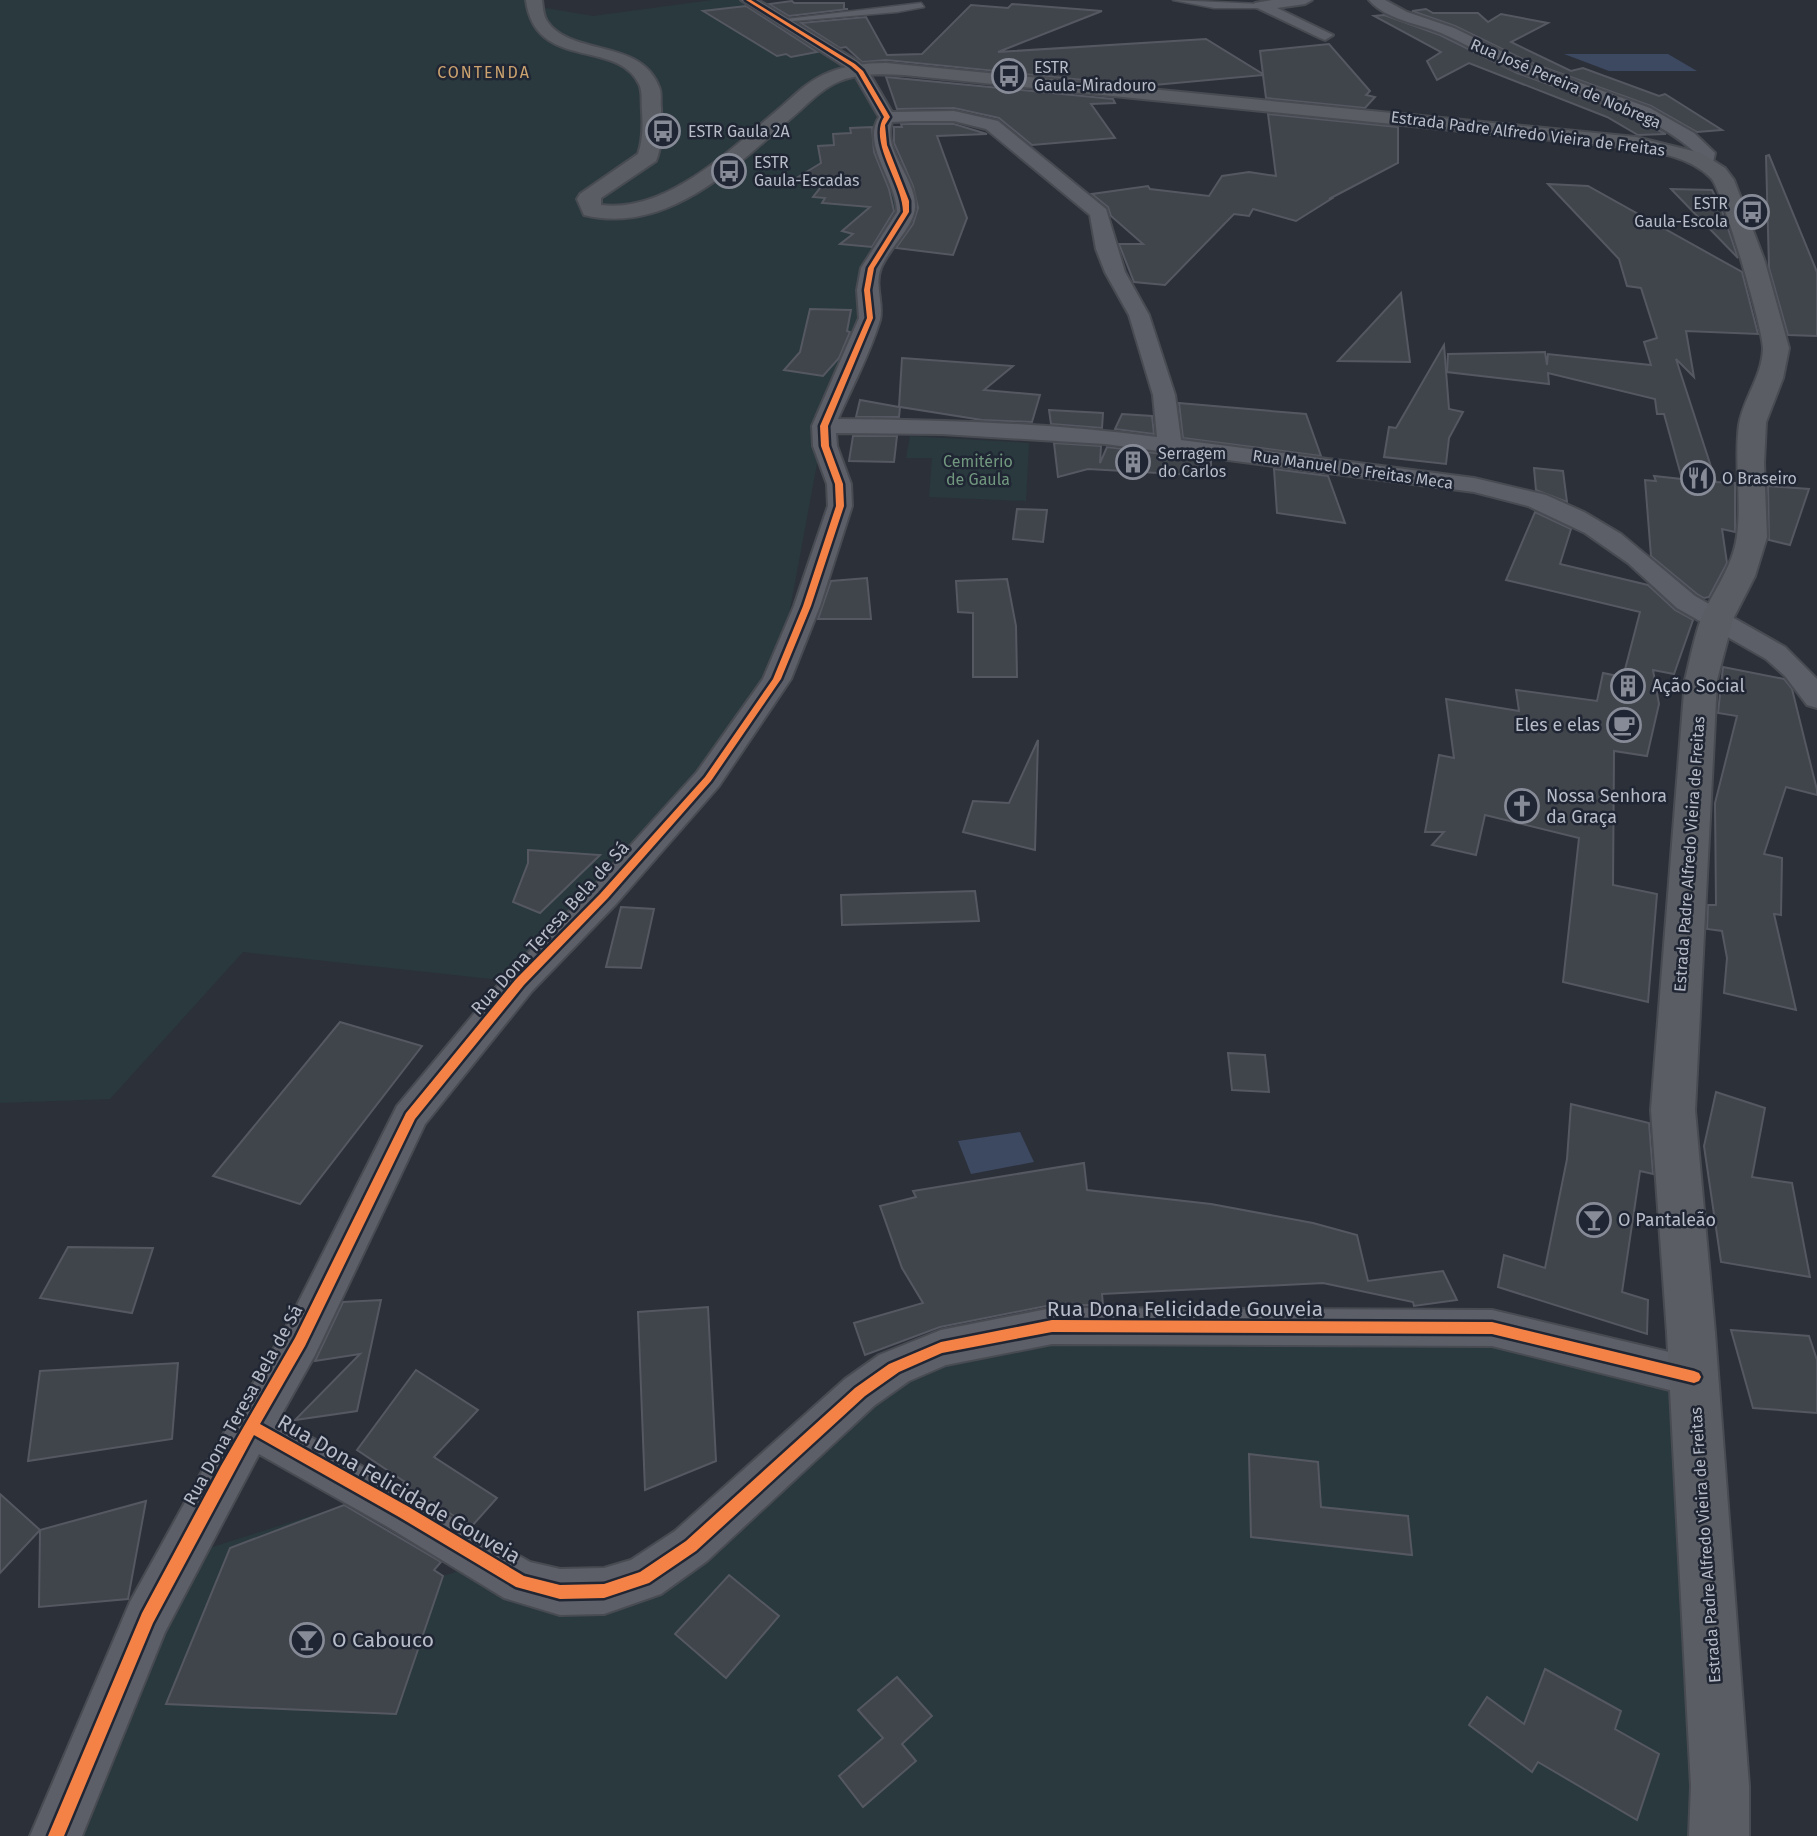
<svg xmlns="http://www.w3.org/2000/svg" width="1817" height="1836" font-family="'Fira Sans',sans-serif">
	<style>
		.green { fill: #29393e }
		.water { fill: #3d4861 }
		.building { fill: #40444b; stroke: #555861; stroke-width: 2 }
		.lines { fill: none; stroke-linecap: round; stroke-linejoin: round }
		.lane-casing { stroke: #484b52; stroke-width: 3 }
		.street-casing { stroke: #484b52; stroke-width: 4 }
		.secondary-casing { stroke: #484b52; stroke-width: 4 }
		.lane { fill: #5c5f67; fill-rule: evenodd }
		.street { fill: #5c5f67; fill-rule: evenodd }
		.secondary { fill: #5a5e64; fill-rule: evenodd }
		.cycleway-casing { stroke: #202633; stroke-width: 5 }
		.cycleway { fill: #f48246; fill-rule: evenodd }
		.labels { text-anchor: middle; stroke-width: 5; stroke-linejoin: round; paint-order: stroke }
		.far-poi-label { font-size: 16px; fill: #b8bcc9; stroke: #202633; text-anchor: start }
		.far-neighbourhood-label { font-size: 16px; letter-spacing: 2px; fill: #cca36f; stroke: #202633 }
		.far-street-label { font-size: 16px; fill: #b8bcc9; stroke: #202633 }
		.far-park-label { font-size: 16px; fill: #71977f; stroke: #202633 }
		.poi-label { font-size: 18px; fill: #b8bcc9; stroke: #202633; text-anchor: start }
		.street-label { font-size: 18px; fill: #b8bcc9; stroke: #202633 }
		.near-street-label { font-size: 21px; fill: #b8bcc9; stroke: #202633 }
		.near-poi-label { font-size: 21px; fill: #b8bcc9; stroke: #202633; text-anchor: start }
	</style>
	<rect width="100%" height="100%" fill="#2c3039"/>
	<g class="green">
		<polygon points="0,0 538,0 534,6 593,16 712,0 750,0 860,71 906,201 824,426 777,679 520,982 243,952 110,1099 0,1103"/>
		<polygon points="910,436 1029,443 1026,501 929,497 932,458 906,458"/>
		<polygon points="1052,1326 1492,1328 1694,1377 1718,1836 56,1836 203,1550 345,1505 377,1524 443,1576 485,1563 604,1591 860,1392"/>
	</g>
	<g class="water">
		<polygon points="1564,54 1668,54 1697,71 1609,71"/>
		<polygon points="1020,1132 1034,1162 971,1174 958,1141"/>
	</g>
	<g class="building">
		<polygon points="792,1 794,3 844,3 844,9 848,9 789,16 769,4"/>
		<polygon points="1012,4 1102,11 998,52 1206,39 1263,74 1260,51 1329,44 1370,91 1366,95 1375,97 1365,108 1266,98 1263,75 1143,86 886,60 862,62 846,47 840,48 801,23 866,17 887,55 922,54 971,5 1008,8"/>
		<polygon points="746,6 817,52 791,57 786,54 777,56 703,11"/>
		<polygon points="1426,9 1433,13 1478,13 1488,22 1501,14 1548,23 1511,42 1571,71 1583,68 1659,96 1665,94 1722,130 1697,132 1651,106 1529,62 1455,26 1412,11"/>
		<polygon points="1384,15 1440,35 1517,73 1611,107 1666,134 1638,135 1607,117 1469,63 1437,80 1427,61 1441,52 1374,16"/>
		<polygon points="886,77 1113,99 1115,103 1091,104 1115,138 1032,145 999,118 954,108 897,109"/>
		<polygon points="1268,114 1398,127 1398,163 1329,199 1331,199 1296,221 1253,209 1249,216 1234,214 1165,285 1134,282 1119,244 1143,244 1111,216 1108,207 1092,194 1148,186 1150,189 1209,196 1222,176 1249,172 1276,176"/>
		<polygon points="901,124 954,124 987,134 937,136 967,218 953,255 896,248 913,224 918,208 913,186 894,143 894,127 902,127"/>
		<polygon points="872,127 874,152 889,189 894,211 872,247 840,244 853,234 842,231 870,207 822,203 825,198 813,197 824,183 798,177 821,163 818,146 834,145 833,134 851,133 850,128"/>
		<polygon points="1769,155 1817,272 1817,336 1788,335 1769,268 1766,156"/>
		<polygon points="1548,184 1588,186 1742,272 1758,334 1686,331 1694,377 1676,359 1716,482 1735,483 1735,532 1722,529 1727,563 1709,597 1704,598 1697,594 1651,556 1645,480 1656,481 1654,476 1682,479 1664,414 1657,414 1655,399 1548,373 1549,384 1447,372 1448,354 1545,352 1547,365 1548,354 1651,365 1644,342 1657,338 1641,288 1627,286 1619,259"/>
		<polygon points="1671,189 1712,190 1721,208 1738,258"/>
		<polygon points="1401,293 1410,362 1338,361"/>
		<polygon points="810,309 851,310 847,331 850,332 839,358 823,376 784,370 800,352"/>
		<polygon points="1444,345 1449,409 1463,412 1449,438 1446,464 1384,457 1389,427 1396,428"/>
		<polygon points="902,358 1013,366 984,390 1040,395 1032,422 982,420 900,407 899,417 856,417 860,400 899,407"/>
		<polygon points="1179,403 1306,414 1321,456 1183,438"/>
		<polygon points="1049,410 1103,413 1102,428 1051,424"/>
		<polygon points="1122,414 1152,416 1154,434 1115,429"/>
		<polygon points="853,436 897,436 894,462 849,461"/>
		<polygon points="1054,443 1101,446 1100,463 1107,447 1211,460 1211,476 1088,469 1058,477"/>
		<polygon points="1534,468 1563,471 1567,502 1536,490"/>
		<polygon points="1274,469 1328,476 1345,523 1277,513"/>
		<polygon points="1768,486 1809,489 1790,545 1769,540"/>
		<polygon points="1017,509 1047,510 1043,542 1013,539"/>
		<polygon points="1535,512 1571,529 1560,564 1648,585 1675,610 1693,620 1674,674 1653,670 1659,704 1647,756 1614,751 1613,885 1657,894 1648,1002 1563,982 1579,838 1485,815 1476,855 1432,845 1444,832 1425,832 1439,755 1454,758 1446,699 1519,711 1516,690 1597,701 1603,673 1623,677 1640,612 1506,580"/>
		<polygon points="867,578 871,619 818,619 831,581"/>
		<polygon points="1007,579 1016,626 1017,677 973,677 973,613 958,612 956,581"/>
		<polygon points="1723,667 1784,679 1792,689 1817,790 1817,795 1786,787 1764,854 1782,858 1781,915 1774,914 1796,1010 1724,993 1727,958 1722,931 1707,929 1708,905 1716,905 1715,803 1737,716 1718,713"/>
		<polygon points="1038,740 1035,850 963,832 973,801 1009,803"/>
		<polygon points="528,850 600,855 540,913 513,902 528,863"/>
		<polygon points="975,891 979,921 842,925 841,895"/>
		<polygon points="621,907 654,909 641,968 606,967"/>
		<polygon points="340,1022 422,1046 300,1204 213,1176"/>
		<polygon points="1228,1053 1265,1055 1269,1092 1232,1090"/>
		<polygon points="1716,1092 1765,1108 1752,1177 1792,1183 1810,1277 1721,1262 1704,1146"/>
		<polygon points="1571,1104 1649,1123 1653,1174 1640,1171 1622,1292 1648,1300 1647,1334 1498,1287 1504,1255 1545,1268 1567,1159"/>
		<polygon points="1084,1163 1087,1190 1211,1204 1313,1223 1357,1235 1368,1281 1443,1271 1457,1300 1414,1306 1413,1302 1323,1283 1102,1294 1103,1305 1051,1305 940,1327 865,1355 854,1323 923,1303 902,1268 880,1206 916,1197 913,1191"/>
		<polygon points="68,1247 153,1248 132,1313 40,1298"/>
		<polygon points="381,1300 357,1411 295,1420 360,1354 315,1361 343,1302"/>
		<polygon points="708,1307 716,1461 645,1490 638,1312"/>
		<polygon points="1731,1330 1809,1336 1817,1360 1817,1413 1753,1408"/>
		<polygon points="178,1363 172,1439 28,1461 40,1371"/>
		<polygon points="416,1370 478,1410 434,1457 497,1498 472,1526 400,1485 405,1482 357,1450"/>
		<polygon points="1249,1454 1318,1462 1321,1507 1408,1516 1412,1555 1251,1537"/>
		<polygon points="0,1494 40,1530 0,1573"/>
		<polygon points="146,1501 128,1599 39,1607 40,1530"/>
		<polygon points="344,1505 441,1562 434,1570 443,1576 396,1714 166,1704 230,1548"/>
		<polygon points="729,1575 779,1616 726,1678 675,1634"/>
		<polygon points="1545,1669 1621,1711 1615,1729 1659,1754 1637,1820 1538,1762 1532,1772 1469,1725 1487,1697 1524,1724"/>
		<polygon points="897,1677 932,1716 902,1744 916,1761 863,1807 839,1776 883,1738 858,1710"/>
	</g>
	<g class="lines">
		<g class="lane-casing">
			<g id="lane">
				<polygon points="1173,0 1260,4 1264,6 1260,8 1214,8"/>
				<polygon points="921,3 924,7 897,12 782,22 778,20"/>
			</g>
		</g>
		<g class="street-casing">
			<g id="street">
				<path d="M 741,0 L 758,0 L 859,62 L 868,71 L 892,112 L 954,111 L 998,121 L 1106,209 L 1125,272 L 1149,315 L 1175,395 L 1181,440 L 1474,478 L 1546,495 L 1584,512 L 1621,534 L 1695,596 L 1785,647 L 1817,679 L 1817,708 L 1807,705 L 1785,676 L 1766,659 L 1677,608 L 1628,563 L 1585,533 L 1528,506 L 1474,492 L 1105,444 L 942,434 L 836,433 L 837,446 L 851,484 L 852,506 L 820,606 L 791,679 L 719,786 L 616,904 L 532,991 L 425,1124 L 315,1355 L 279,1419 L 530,1562 L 560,1569 L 604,1568 L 631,1560 L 675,1531 L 845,1379 L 879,1355 L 941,1330 L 1052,1308 L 1492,1310 L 1694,1358 L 1709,1364 L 1715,1377 L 1709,1390 L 1694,1396 L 1492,1346 L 1052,1344 L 946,1365 L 909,1381 L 875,1405 L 707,1561 L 661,1594 L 604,1614 L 560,1615 L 504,1598 L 388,1527 L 259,1454 L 165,1632 L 82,1836 L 30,1836 L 130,1602 L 210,1457 L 285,1329 L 397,1106 L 508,973 L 592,888 L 697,772 L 763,679 L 794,606 L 828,506 L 827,484 L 813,446 L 812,426 L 859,318 L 857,290 L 861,268 L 897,212 C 897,182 861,145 879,117 L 854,74 L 847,68 ZM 913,121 L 954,121 L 986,129 L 1090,215 L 1096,249 L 1105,272 L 1129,315 L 1153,395 L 1157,437 C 1052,423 945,420 838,419 C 852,387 870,354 880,320 C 884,304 874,285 881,268 C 888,250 914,226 915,208 C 917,179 882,151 892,122 Z"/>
				<polygon points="1272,0 1312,0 1305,4 1277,8 1333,35 1325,40 1320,38 1253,6 1255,3"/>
				<path d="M 1369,0 L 1385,0 L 1407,12 L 1454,28 L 1528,64 L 1650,108 L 1694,133 L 1715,153 L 1713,162 L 1704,167 L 1698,166 L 1695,162 L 1697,154 C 1646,108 1580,95 1518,71 C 1491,61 1468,44 1441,33 C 1418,23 1386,20 1369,0 Z"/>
			</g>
		</g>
		<g class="secondary-casing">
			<path id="secondary" d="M 526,0 L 542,0 C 543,7 543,15 547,21 C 571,57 641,38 659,87 C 662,93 660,101 661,108 C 662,127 663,143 656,161 L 601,198 L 601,205 C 667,214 733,147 780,108 C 794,96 806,83 823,75 C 842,66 864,63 886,63 L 1636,137 L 1701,153 L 1725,168 L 1734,180 L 1765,262 L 1789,348 L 1783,378 L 1766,422 L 1764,463 L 1767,537 L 1755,576 L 1733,619 L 1717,680 L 1695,1110 L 1715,1333 L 1749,1786 L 1749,1836 L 1689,1836 L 1691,1786 L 1667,1333 L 1651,1110 L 1685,680 C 1690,660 1694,638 1701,619 C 1713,591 1733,567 1737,536 C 1742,500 1734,462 1739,425 C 1743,399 1762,377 1763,349 C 1764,332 1722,189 1711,178 C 1688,155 1652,151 1622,147 L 904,75 C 883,74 860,73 840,81 C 820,89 806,106 789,120 C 732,169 666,235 584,215 L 577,199 L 580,194 L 638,154 C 643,140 643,126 642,111 C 641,103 643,92 639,84 C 617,38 535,72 526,0 Z"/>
		</g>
		<use href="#lane" class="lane"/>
		<use href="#street" class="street"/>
		<use href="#secondary" class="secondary"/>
		<g class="cycleway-casing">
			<path id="cycleway" d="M 746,0 L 751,0 L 855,64 L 863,71 L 890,117 L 885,125 L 887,145 L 909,201 L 909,212 L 874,268 L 870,290 L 873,318 L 828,426 L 829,446 L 843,484 L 844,506 L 811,606 L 781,679 L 711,781 L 608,898 L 524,985 L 415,1119 L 305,1346 L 260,1424 L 409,1507 L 524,1576 L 560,1585 L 604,1584 L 640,1572 L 686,1541 L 855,1388 L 889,1364 L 941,1342 L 1052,1320 L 1492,1322 L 1694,1371 L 1699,1373 L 1701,1377 L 1699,1381 L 1694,1383 L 1492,1334 L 1052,1332 L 942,1353 L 899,1372 L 865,1396 L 696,1551 L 649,1583 L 604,1598 L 560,1599 L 516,1587 L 399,1517 L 254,1435 L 153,1623 L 64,1836 L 48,1836 L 142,1613 L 221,1466 L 295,1338 L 406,1113 L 516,979 L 600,894 L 705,777 L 773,679 L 803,606 L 836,506 L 835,484 L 821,446 L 820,426 L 867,318 L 864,290 L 868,268 L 903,212 C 903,183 868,142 884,117 L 858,72 L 851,66 Z"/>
		</g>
		<use href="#cycleway" class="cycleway"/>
	</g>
	<defs>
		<g id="bus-ring" transform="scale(1.75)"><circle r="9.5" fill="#202633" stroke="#878b97" stroke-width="1.5"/><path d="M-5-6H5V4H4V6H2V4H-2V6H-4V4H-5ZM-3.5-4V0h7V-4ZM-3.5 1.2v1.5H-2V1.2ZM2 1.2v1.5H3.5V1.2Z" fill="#878b97"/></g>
		<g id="building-ring" transform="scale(1.75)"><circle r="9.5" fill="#202633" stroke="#878b97" stroke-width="1.5"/><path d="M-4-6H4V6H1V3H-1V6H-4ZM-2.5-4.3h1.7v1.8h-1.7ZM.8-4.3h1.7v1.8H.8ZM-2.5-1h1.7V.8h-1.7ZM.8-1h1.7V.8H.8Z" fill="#878b97"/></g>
		<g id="restaurant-ring" transform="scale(1.75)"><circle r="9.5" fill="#202633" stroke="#878b97" stroke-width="1.5"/><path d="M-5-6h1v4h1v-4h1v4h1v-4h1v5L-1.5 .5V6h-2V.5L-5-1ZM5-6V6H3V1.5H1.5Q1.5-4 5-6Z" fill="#878b97"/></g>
		<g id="cafe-ring" transform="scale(1.75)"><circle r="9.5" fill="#202633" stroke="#878b97" stroke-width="1.5"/><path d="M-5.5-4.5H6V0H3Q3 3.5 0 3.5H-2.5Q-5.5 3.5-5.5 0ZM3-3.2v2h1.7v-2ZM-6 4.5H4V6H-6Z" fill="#878b97"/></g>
		<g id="church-ring" transform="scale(1.75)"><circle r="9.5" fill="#202633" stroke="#878b97" stroke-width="1.5"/><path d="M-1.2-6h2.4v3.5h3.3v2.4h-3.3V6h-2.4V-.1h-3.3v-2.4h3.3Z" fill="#878b97"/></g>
		<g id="bar-ring" transform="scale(1.75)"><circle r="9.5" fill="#202633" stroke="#878b97" stroke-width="1.5"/><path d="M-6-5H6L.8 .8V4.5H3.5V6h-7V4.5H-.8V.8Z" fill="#878b97"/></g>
	</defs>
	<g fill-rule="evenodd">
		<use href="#bus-ring" x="1009" y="76"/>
		<use href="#bus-ring" x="663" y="131"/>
		<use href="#bus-ring" x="729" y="171"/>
		<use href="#bus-ring" x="1752" y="212"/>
		<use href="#building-ring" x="1133" y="462"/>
		<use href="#restaurant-ring" x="1698" y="478"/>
		<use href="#building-ring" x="1628" y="686"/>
		<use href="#cafe-ring" x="1624" y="725"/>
		<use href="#church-ring" x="1522" y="806"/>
		<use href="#bar-ring" x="1594" y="1220"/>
		<use href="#bar-ring" x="307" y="1640"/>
	</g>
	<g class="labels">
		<g class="far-poi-label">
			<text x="1034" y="73">ESTR<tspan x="1034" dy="18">Gaula-Miradouro</tspan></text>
			<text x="688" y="137">ESTR Gaula 2A</text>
			<text x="754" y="168">ESTR<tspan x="754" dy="18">Gaula-Escadas</tspan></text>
			<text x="1728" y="209" text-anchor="end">ESTR<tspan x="1728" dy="18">Gaula-Escola</tspan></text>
			<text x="1158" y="459">Serragem<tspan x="1158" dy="18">do Carlos</tspan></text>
			<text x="1722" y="484">O Braseiro</text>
		</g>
		<g class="far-neighbourhood-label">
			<text x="484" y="78">CONTENDA</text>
		</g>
		<g class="far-street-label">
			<text transform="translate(1566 83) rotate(23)" y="6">Rua José Pereira de Nobrega</text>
			<text transform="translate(1528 133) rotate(7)" y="6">Estrada Padre Alfredo Vieira de Freitas</text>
			<text transform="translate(1353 469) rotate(8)" y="6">Rua Manuel De Freitas Meca</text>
			<text transform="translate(1689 854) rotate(-86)" y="6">Estrada Padre Alfredo Vieira de Freitas</text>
			<text transform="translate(1705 1545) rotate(-94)" y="6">Estrada Padre Alfredo Vieira de Freitas</text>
		</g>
		<g class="far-park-label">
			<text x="978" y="467">Cemitério<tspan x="978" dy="18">de Gaula</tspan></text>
		</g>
		<g class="poi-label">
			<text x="1652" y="692">Ação Social</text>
			<text x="1600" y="731" text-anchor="end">Eles e elas</text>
			<text x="1546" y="802">Nossa Senhora<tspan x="1546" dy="21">da Graça</tspan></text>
			<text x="1618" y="1226">O Pantaleão</text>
		</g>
		<g class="street-label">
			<text transform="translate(550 928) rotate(-48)" y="6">Rua Dona Teresa Bela de Sá</text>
			<text transform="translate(243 1405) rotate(-61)" y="6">Rua Dona Teresa Bela de Sá</text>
		</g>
		<g class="near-street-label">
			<text x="1185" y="1316">Rua Dona Felicidade Gouveia</text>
			<text transform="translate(399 1489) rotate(30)" y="7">Rua Dona Felicidade Gouveia</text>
		</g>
		<g class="near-poi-label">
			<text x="332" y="1647">O Cabouco</text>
		</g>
	</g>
</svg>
